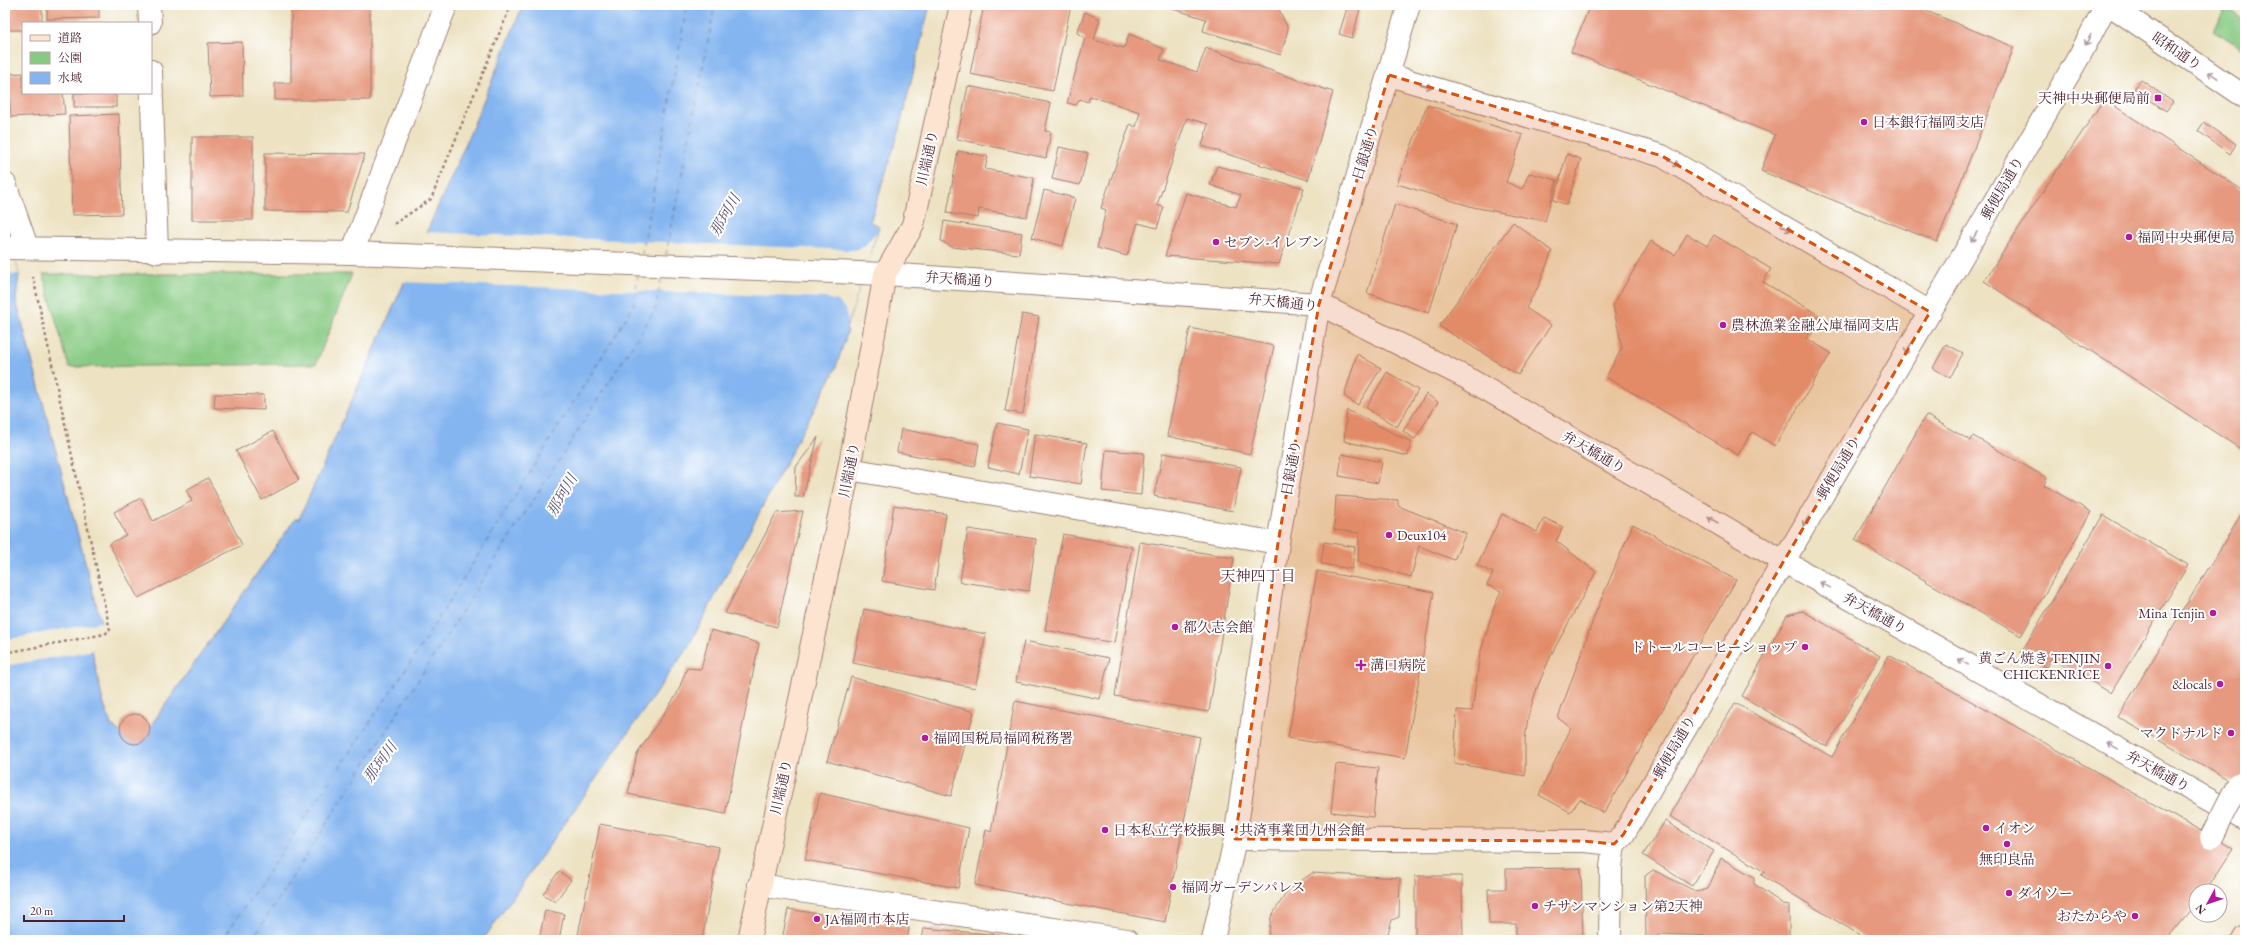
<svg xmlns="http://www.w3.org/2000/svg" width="2250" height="945" font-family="'EB Garamond','Noto Serif JP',serif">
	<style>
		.green { fill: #88ca83; stroke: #697457 }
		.water { fill: #84b5f0; stroke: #676a8e }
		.pier { fill: #ede2c2 }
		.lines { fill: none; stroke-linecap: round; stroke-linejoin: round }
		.ferry { stroke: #5e5470; stroke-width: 1; stroke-dasharray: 5 4; stroke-linecap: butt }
		.building { fill: #e6997e }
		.minor-casing { stroke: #9c8076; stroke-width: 24 }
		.tertiary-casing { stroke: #9c8076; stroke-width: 24 }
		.secondary-casing { stroke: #9c8076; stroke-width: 24 }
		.path { stroke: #9c8076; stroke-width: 2.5; stroke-dasharray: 3 3; stroke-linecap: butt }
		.minor { stroke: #fff; stroke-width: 22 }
		.tertiary { stroke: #fff; stroke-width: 22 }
		.secondary { stroke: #fde4d1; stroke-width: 22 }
		.pedestrian-bridge-casing { stroke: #9c8076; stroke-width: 24; stroke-linecap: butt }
		.pedestrian-bridge { stroke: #fff; stroke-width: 22 }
		.oneway { stroke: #ae9aa0 }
		.marked { fill: #d8530f; fill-opacity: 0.2; stroke: #d8530f; stroke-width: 3; stroke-dasharray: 8 5; stroke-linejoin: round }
		.poi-dot { fill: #b5179e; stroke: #fff; stroke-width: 1.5 }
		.labels { text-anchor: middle; stroke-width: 4; stroke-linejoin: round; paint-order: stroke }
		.street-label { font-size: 14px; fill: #4a1f2b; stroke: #fff }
		.poi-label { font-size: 14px; fill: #4a1f2b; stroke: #fff; text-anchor: start }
		.water-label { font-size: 15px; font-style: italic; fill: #5e5470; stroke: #fff }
		.neighbourhood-label { font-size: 15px; fill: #4a1f2b; stroke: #fff }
	</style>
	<rect width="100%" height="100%" fill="#fff"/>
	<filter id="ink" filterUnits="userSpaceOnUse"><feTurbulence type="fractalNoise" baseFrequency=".025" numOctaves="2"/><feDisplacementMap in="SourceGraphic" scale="8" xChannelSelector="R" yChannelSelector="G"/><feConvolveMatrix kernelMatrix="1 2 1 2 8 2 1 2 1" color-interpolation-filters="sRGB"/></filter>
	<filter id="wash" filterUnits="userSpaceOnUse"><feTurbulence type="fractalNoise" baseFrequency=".012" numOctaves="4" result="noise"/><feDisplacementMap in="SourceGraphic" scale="16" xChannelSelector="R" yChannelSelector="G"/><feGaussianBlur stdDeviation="0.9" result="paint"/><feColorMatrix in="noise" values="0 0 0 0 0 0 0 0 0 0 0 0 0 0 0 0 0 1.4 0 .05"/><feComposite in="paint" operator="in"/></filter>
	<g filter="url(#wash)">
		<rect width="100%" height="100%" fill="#ede2c2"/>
		<g class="green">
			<polygon points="2226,8 2245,20 2245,50 2213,30"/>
			<polygon points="43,274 352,274 316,364 69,367"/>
		</g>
		<polygon class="water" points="523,5 930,5 897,138 870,222 879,226 878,230 846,329 848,330 835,370 688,647 483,940 5,940 5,222 19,274 16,300 101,622 92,650 103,702 111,725 128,738 138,737 147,731 295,519 299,519 464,148"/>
		<g class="pier">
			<polygon points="5,222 19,274 5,275"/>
			<polygon points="877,231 848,323 846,310 842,306 838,301 826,298 403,282 425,232 854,250 864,247"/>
			<polygon points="101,622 102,625 95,650 5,666 5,640"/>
		</g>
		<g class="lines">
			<g class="ferry">
				<polyline points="642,254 687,5"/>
				<polyline points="666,255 715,5"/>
				<polyline points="222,940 417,653 633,307 638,275"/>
				<polyline points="252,940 655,310 662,275"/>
			</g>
		</g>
		<g id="blocks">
			<g class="building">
				<polygon points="5,5 42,5 42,23 23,23 23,30 5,30"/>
				<polygon points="47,5 99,5 99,18 47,19"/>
				<polygon points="291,5 370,5 370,100 275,100 275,83 291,83"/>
				<polygon points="984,5 1071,5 1053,91 970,74"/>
				<polygon points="1160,5 1277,5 1288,29 1281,55 1203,31 1206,19"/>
				<polygon points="1348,5 1360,9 1352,38 1339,34"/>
				<polygon points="1590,5 1912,5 2014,47 1937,242 1761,171 1775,135 1571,52"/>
				<polygon points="1085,12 1100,19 1094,40 1124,48 1129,34 1164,49 1160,60 1197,72 1206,48 1333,92 1308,180 1202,146 1208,124 1187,118 1157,205 1164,207 1157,228 1138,223 1127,256 1097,248 1106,210 1101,208 1130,124 1136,127 1140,112 1090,96 1088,102 1080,99 1076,105 1067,103 1085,38 1077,33"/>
				<polygon points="242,42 243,96 210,97 208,43"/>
				<polygon points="23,73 23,93 63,93 65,114 11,117 8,74"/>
				<polygon points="2141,80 2173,102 2166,111 2134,89"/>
				<polygon points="968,86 1051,103 1045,131 1051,132 1046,158 957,139"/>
				<rect x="74" y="93" width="42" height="14"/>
				<polygon points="2104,99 2245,192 2245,452 1984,281"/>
				<polygon points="1427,105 1523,135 1506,182 1522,189 1529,173 1557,180 1545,221 1473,207 1397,184"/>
				<polygon points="119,114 122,214 72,215 69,116"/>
				<polygon points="2204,122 2236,144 2230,154 2198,131"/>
				<rect x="192" y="137" width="61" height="83"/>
				<polygon points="1059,147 1088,153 1080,185 1052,179"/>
				<polygon points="958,151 988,156 985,169 1034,178 1027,217 979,209 978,218 947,213"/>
				<polygon points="265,153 365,154 347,212 265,211"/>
				<polygon points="1567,154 1581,159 1567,205 1553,200"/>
				<polygon points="1217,166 1304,188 1279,264 1165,256 1186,193 1236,207 1241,195 1210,185"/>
				<polygon points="1044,190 1075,198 1063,246 1032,238"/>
				<polygon points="1395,204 1457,224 1429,313 1367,293"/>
				<polygon points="944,221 1022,233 1019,254 952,247 941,241"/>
				<polygon points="1513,222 1552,251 1539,285 1526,308 1551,325 1518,375 1439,326"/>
				<polygon points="1687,234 1707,246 1714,235 1771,269 1763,282 1819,315 1806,338 1831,353 1775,446 1752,432 1738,455 1606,377 1622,348 1613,305 1651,241 1675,255"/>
				<polygon points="1022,314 1039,317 1023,414 1005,411"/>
				<polygon points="1190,328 1274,346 1250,454 1167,436"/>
				<polygon points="1946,344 1963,353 1950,378 1933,368"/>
				<polygon points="1357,354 1381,368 1358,405 1344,396"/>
				<polygon points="1387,372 1418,390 1397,427 1366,408"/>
				<polygon points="215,394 264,395 264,410 214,408"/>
				<polygon points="1426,394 1438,402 1415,439 1403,431"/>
				<polygon points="1347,410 1411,442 1408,456 1344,441"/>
				<polygon points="1926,415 1971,441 1973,436 2047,478 2044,485 2091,512 2021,636 1855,540"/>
				<polygon points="997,423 1028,429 1019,474 988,467"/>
				<polygon points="901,429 979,444 975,467 897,452"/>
				<polygon points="273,431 299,480 262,500 236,451"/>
				<polygon points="1035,434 1087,443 1081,484 1029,476"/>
				<polygon points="818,437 803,497 795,497 796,467"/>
				<polygon points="1106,450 1144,453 1141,495 1102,491"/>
				<polygon points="1163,453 1241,467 1233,511 1154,496"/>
				<polygon points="1342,454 1382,462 1378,483 1339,476"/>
				<polygon points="208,478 242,545 138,598 109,544 126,535 114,512 141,498 153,521 192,501 186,490"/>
				<polygon points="1336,496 1398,500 1398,506 1466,533 1454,560 1419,546 1411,577 1358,562 1359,533 1334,530"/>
				<polygon points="894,505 946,514 934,590 882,581"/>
				<polygon points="2245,508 2245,789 2118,717"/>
				<polygon points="803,511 777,627 725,613 776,513"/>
				<polygon points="1502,514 1537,532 1544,518 1563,527 1556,541 1596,572 1551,655 1537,688 1528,717 1525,740 1525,776 1454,763 1457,710 1472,711 1480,654 1493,610 1501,591 1487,585 1493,573 1477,565"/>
				<polygon points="2103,515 2188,565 2111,693 2051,658 2046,667 2021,653"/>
				<polygon points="1633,524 1736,580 1604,813 1580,799 1570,812 1539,795 1571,728 1558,718 1596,612"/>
				<polygon points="968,529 1036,539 1029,591 960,582"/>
				<polygon points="1063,534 1132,547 1114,643 1045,630"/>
				<polygon points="1140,542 1234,558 1209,712 1115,696"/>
				<polygon points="1324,542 1355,547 1352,569 1321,564"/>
				<polygon points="1317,571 1434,592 1405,758 1288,738"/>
				<polygon points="864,609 986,634 975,688 853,663"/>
				<polygon points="1803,611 1880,656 1827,747 1742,696 1787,615"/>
				<polygon points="711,630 759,643 725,814 628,794 637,754 677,694 687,668 701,669"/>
				<polygon points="1024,641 1109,658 1100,699 1016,682"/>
				<polygon points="1889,655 2233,849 2206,891 2196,891 2196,903 2166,940 1868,940 1761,875 1765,872 1670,816 1735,703 1832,757"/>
				<polygon points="851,677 974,712 951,796 827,761"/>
				<polygon points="1015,701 1200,737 1165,922 975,885 986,830 991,832"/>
				<circle cx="135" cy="729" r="15"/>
				<polygon points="1336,764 1378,768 1373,817 1331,812"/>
				<polygon points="820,793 969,828 958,888 805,860"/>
				<polygon points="1665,821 1714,851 1692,886 1643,855"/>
				<polygon points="600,824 719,847 702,940 577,940"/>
				<polygon points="1721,858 1754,877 1754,884 1783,904 1789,905 1789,939 1659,934 1659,940 1646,939 1645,876 1653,870 1697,892 1708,889"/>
				<polygon points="1581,868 1583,940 1516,940 1516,924 1489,924 1488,889 1506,889 1506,869"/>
				<polygon points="559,871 571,880 555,902 543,894"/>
				<polygon points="1312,873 1400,878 1399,917 1392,920 1386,940 1268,940 1271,917 1288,890"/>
				<polygon points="1415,876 1462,876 1463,940 1415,940"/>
				<polygon points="788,909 909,928 907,940 782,940"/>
				<polygon points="545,910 564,914 559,940 539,940"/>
				<polygon points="924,928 1038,939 922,940"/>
			</g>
		</g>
	</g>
	<g filter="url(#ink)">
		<use href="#blocks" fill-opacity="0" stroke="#9c8076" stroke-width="1"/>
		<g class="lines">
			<g class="minor-casing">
				<g id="minor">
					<polyline points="149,5 150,23"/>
					<polyline points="151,71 157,252"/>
					<polyline points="1389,75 1662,156 1930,312"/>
					<polyline points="5,184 27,247"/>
					<polyline points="352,253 446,5"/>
					<polyline points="885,274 1319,304 1467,378 1783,561 2245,820"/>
					<polyline points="849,469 1278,543"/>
					<polyline points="1235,839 1584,841 1614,844"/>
					<polyline points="759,885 1127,940"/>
					<polyline points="1610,940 1611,867 1614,844 1623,835 1930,312 2081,53 2106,5"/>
				</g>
			</g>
			<g class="tertiary-casing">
				<g id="tertiary">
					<polyline points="2110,5 2245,97"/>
					<polyline points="5,248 352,253 885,274"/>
					<polyline points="1213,940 1235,839 1278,543 1319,304 1409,5"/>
				</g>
			</g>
			<g class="secondary-casing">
				<g id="secondary">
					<polyline points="749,940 849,469 885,274 913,225 961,5"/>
					<polyline points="2243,940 2245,937"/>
				</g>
			</g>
			<g class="path">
				<polyline points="394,224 431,199 511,5"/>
				<polyline points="5,653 105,634 110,630 33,277"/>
			</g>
			<use href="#minor" class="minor"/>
			<use href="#tertiary" class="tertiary"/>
			<use href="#secondary" class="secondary"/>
			<g class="pedestrian-bridge-casing">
				<polyline id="pedestrian-bridge" points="2211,837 2238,784"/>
			</g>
			<use href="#pedestrian-bridge" class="pedestrian-bridge"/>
		</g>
		<defs><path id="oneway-shaft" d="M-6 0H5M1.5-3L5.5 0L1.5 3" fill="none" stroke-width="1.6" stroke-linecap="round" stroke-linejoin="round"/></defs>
		<g class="oneway">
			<use href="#oneway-shaft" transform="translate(2088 40) rotate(118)"/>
			<use href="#oneway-shaft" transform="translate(2213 75) rotate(-146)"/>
			<use href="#oneway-shaft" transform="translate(1426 86) rotate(17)"/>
			<use href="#oneway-shaft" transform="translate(1551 123) rotate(17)"/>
			<use href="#oneway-shaft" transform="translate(1674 163) rotate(30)"/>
			<use href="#oneway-shaft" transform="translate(1786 228) rotate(30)"/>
			<use href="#oneway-shaft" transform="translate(1974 237) rotate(120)"/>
			<use href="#oneway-shaft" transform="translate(1908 349) rotate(121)"/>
			<use href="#oneway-shaft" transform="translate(1713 520) rotate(-150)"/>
			<use href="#oneway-shaft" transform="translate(1806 521) rotate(121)"/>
			<use href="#oneway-shaft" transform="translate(1825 585) rotate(-151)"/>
			<use href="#oneway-shaft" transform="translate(1963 662) rotate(-151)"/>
			<use href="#oneway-shaft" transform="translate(2113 746) rotate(-151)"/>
		</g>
	</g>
	<path class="marked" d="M 1389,75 L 1662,156 L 1930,312 L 1623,835 L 1614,844 L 1584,841 L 1235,839 L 1278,543 L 1319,304 Z"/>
	<g class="poi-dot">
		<rect x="2154" y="94" width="8" height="8" rx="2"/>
		<circle cx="1864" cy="122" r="4"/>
		<circle cx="2129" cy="237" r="4"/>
		<circle cx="1216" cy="242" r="4"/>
		<circle cx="1723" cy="325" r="4"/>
		<circle cx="1389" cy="535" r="4"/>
		<circle cx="2213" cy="613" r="4"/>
		<circle cx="1175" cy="627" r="4"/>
		<circle cx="1805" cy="647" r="4"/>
		<path d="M1359 659h4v4h4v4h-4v4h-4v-4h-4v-4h4z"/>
		<circle cx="2108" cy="666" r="4"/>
		<circle cx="2220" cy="684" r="4"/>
		<circle cx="2231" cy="733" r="4"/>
		<circle cx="925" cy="738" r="4"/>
		<circle cx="1986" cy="828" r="4"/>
		<circle cx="1105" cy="830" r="4"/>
		<circle cx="2007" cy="844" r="4"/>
		<circle cx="1173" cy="887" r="4"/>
		<circle cx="2009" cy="893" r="4"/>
		<circle cx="1535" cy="906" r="4"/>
		<circle cx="2135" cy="916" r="4"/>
		<circle cx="817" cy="919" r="4"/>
	</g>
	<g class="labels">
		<g class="street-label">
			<text transform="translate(2177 51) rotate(34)" y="5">昭和通り</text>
			<text transform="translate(1365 153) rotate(-73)" y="5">日銀通り</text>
			<text transform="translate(927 158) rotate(-78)" y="5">川端通り</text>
			<text transform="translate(2002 188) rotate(-60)" y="5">郵便局通り</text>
			<text transform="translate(960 279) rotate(4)" y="5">弁天橋通り</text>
			<text transform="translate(1283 302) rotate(6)" y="5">弁天橋通り</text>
			<text transform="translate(1594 452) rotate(30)" y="5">弁天橋通り</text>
			<text transform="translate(1291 468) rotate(-80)" y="5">日銀通り</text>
			<text transform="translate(1838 468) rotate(-59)" y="5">郵便局通り</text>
			<text transform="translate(849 470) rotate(-79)" y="5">川端通り</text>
			<text transform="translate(1875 613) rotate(29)" y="5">弁天橋通り</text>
			<text transform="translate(1674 747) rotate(-60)" y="5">郵便局通り</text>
			<text transform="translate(2158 771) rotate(29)" y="5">弁天橋通り</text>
			<text transform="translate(781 787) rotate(-78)" y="5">川端通り</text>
		</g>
		<g class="poi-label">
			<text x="2150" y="103" text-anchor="end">天神中央郵便局前</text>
			<text x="1872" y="127">日本銀行福岡支店</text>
			<text x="2137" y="242">福岡中央郵便局</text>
			<text x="1224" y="247">セブン-イレブン</text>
			<text x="1731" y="330">農林漁業金融公庫福岡支店</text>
			<text x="1397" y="540">Deux104</text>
			<text x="2205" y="618" text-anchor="end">Mina Tenjin</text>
			<text x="1183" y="632">都久志会館</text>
			<text x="1797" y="652" text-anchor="end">ドトールコーヒーショップ</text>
			<text x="2100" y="663" text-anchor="end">黄ごん焼き TENJIN<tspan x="2100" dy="16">CHICKENRICE</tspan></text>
			<text x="1370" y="670">溝口病院</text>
			<text x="2212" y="689" text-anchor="end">&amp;locals</text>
			<text x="2223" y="738" text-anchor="end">マクドナルド</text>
			<text x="933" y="743">福岡国税局福岡税務署</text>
			<text x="1994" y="833">イオン</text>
			<text x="1113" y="835">日本私立学校振興・共済事業団九州会館</text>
			<text x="2007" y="864" text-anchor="middle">無印良品</text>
			<text x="1181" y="892">福岡ガーデンパレス</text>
			<text x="2017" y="898">ダイソー</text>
			<text x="1543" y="911">チサンマンション第2天神</text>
			<text x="2127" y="921" text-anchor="end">おたからや</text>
			<text x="825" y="924">JA福岡市本店</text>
		</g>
		<g class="water-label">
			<text transform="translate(725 215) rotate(-60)" y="5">那珂川</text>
			<text transform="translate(562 495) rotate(-60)" y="5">那珂川</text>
			<text transform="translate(380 762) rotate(-54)" y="5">那珂川</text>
		</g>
		<g class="neighbourhood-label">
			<text x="1258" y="581">天神四丁目</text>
		</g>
	</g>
	<rect width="2250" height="945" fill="none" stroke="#fff" stroke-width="20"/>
	<rect x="22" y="22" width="130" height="72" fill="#ffffff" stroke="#b7a5aa"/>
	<rect x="30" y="35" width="20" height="6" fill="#fde4d1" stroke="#b7a5aa"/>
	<text x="58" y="42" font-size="12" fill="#4a1f2b">道路</text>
	<rect x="30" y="52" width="20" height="12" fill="#88ca83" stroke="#b7a5aa"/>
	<text x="58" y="62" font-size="12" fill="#4a1f2b">公園</text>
	<rect x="30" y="72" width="20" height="12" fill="#84b5f0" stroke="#b7a5aa"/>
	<text x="58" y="82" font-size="12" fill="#4a1f2b">水域</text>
	<g transform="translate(2208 903) rotate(230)"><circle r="19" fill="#ffffff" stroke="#b7a5aa"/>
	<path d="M0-3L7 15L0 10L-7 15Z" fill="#b5179e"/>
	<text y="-6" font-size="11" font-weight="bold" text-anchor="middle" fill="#4a1f2b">N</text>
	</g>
	<path d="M24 915v6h100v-6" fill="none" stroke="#4a1f2b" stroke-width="2"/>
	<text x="30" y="915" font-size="12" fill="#4a1f2b" stroke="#ffffff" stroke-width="3" paint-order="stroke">20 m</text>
</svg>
